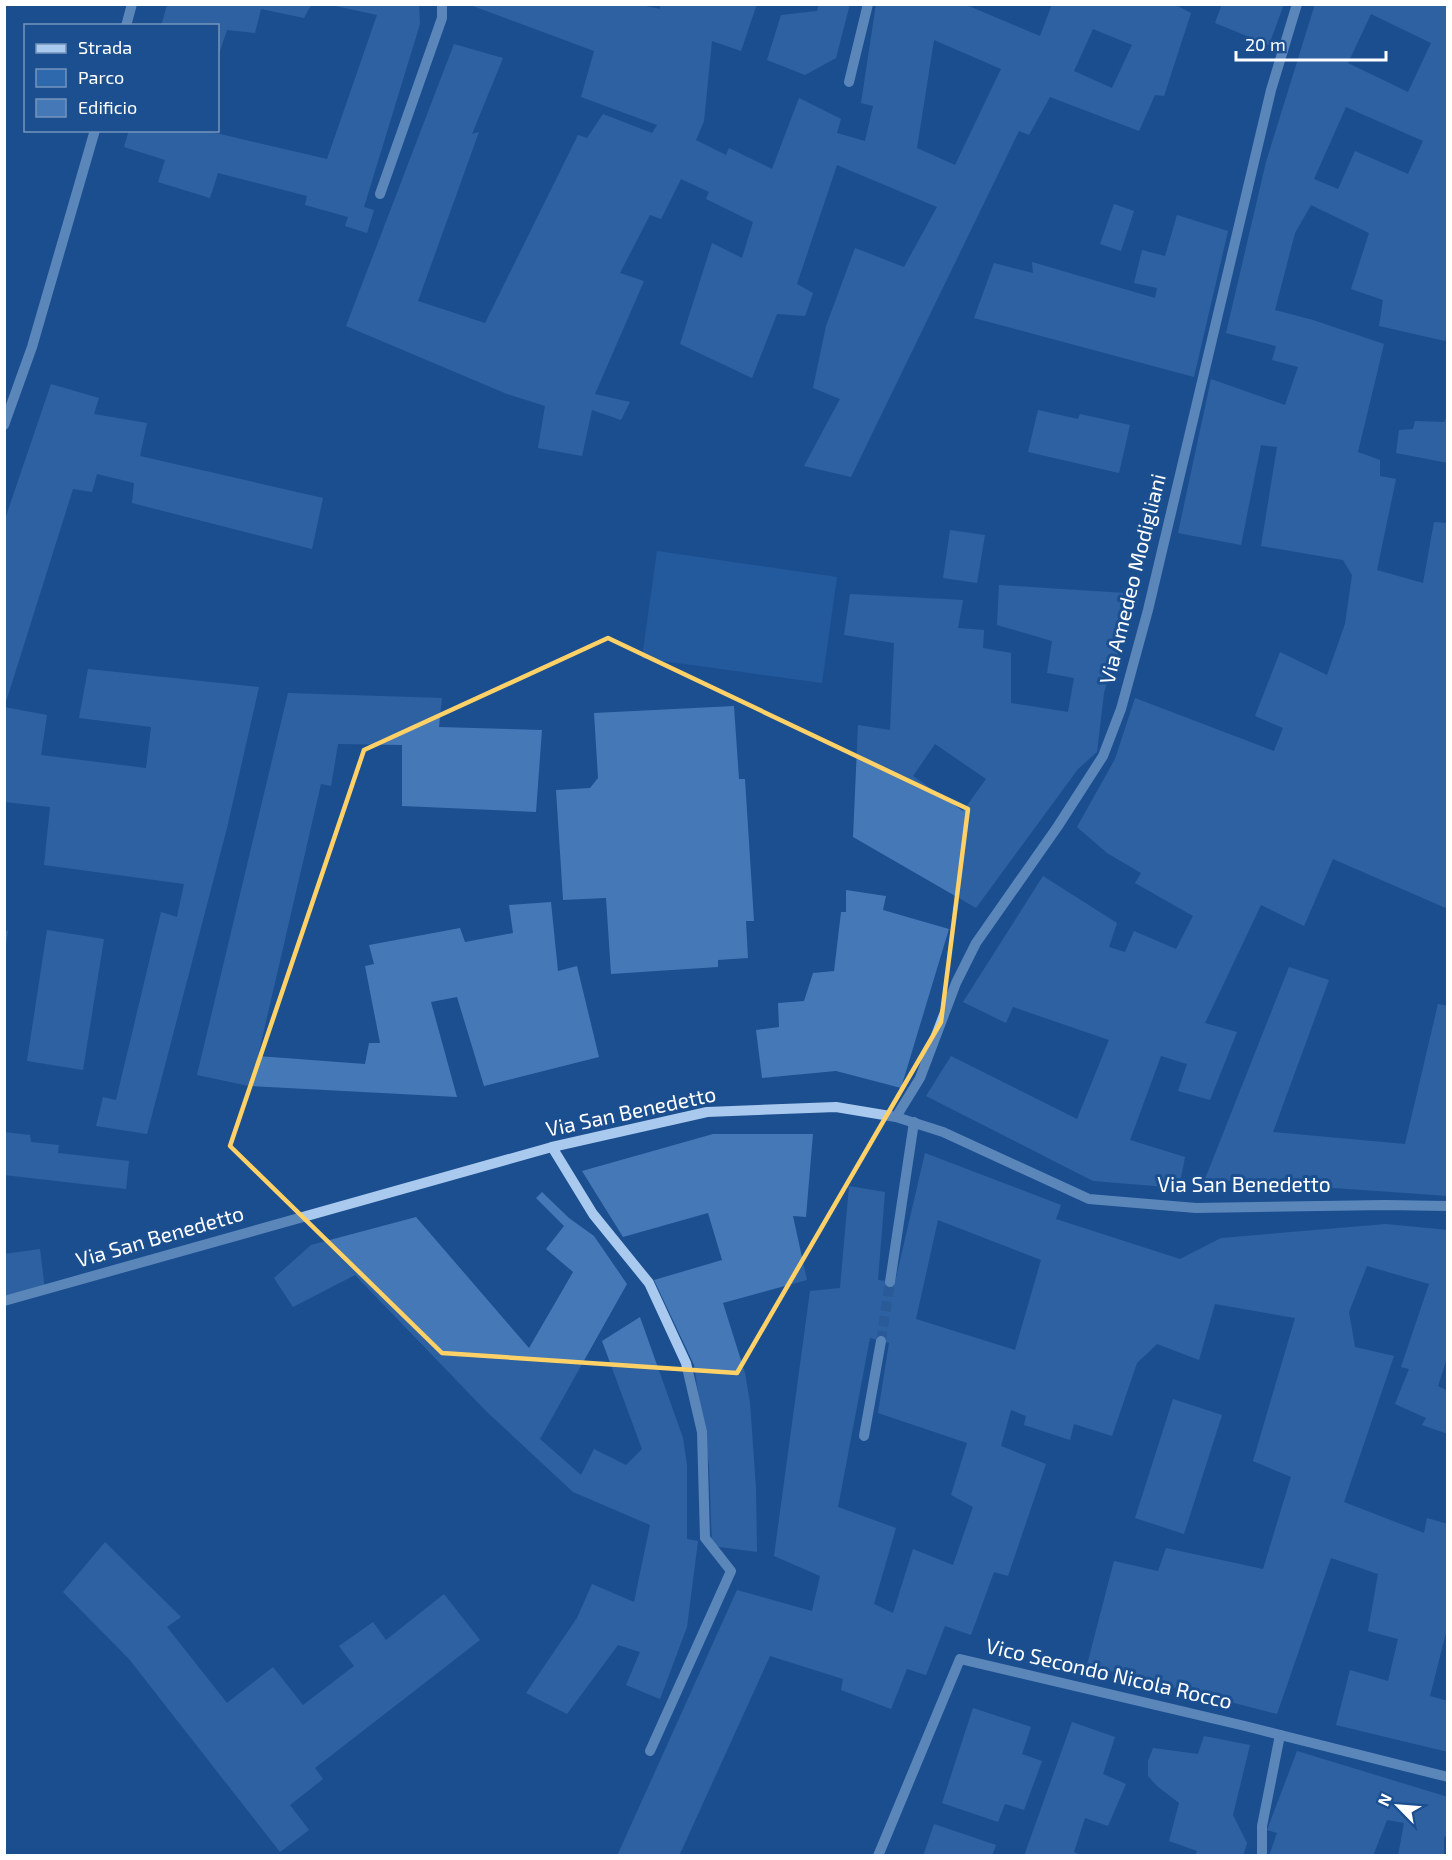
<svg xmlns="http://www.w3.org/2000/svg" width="1452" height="1860" font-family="'Exo 2',sans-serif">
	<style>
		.green { fill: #2e69ad }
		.building { fill: #4478b7; fill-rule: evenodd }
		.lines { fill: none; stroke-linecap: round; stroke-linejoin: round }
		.minor-tunnel { stroke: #3d69a0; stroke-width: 10; stroke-dasharray: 10 5; stroke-linecap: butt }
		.minor { stroke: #a9c9ee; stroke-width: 10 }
		.marked { fill: none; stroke: #ffd166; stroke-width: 4.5; stroke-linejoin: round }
		.labels { text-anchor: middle; stroke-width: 6; stroke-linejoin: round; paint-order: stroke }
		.street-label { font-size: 21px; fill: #fff; stroke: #1b4f8f }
	</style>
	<rect width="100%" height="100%" fill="#1b4f8f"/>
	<polygon class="green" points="657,551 837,577 822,683 642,658"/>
	<g class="building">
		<polygon points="327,4 419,4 420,24 364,207 374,210 367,233 345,226 348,217 305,205 307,196 218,173 210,198 158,182 165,160 124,147 129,130 203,130 327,159 377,15"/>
		<path d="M 660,4 L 757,4 L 741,51 L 712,41 L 704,121 L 696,140 L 726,155 L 729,148 L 772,169 L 799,98 L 841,119 L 837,133 L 865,141 L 873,106 L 861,103 L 876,4 L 964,4 L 1040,36 L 1052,4 L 1174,4 L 1191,13 L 1164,96 L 1155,95 L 1139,131 L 1050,97 L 1029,135 L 1019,131 L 851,477 L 804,466 L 840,399 L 813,388 L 826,326 L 855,248 L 904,267 L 937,207 L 837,165 L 797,284 L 813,293 L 805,316 L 777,314 L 752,378 L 680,344 L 712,243 L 742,258 L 753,222 L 706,199 L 709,192 L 681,179 L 661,219 L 650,215 L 620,273 L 644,281 L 595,394 L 630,402 L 621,420 L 592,410 L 582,456 L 538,448 L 545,406 L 507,394 L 346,326 L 454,44 L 503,58 L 472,134 L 479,132 L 418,301 L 485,323 L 578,135 L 587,138 L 603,114 L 652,133 L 657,125 L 581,97 L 594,51 L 470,5 L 641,5 L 660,9 ZM 1093,29 L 1132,45 L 1112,88 L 1074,71 ZM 934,40 L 1001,69 L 955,165 L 917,148 Z"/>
		<polygon points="819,4 850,4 836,58 805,75 767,60 781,15 817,11"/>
		<polygon points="1222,4 1284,4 1269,45 1215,23"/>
		<path d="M 1315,4 L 1448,4 L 1448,334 L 1445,341 L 1379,326 L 1383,300 L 1351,289 L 1369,233 L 1311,205 L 1295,233 L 1275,310 L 1313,320 L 1384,344 L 1358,452 L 1380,460 L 1380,476 L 1396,479 L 1377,570 L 1423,583 L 1434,522 L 1448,523 L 1448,909 L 1333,859 L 1304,926 L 1261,905 L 1205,1023 L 1237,1032 L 1210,1100 L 1178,1091 L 1187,1064 L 1161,1056 L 1130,1140 L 1185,1157 L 1179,1188 L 1093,1181 L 926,1096 L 951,1056 L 1077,1119 L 1109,1040 L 1013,1007 L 1006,1023 L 963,1002 L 1043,876 L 1117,923 L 1109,947 L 1125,952 L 1134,931 L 1176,949 L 1193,916 L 1135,883 L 1141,873 L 1107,853 L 1077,827 L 1115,759 L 1135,698 L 1274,751 L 1283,728 L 1255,716 L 1280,652 L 1327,675 L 1345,624 L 1352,575 L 1343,560 L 1261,546 L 1277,447 L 1261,445 L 1241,545 L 1178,533 L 1211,379 L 1285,405 L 1298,367 L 1272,360 L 1276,346 L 1226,333 L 1266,162 ZM 1371,14 L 1431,43 L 1408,92 L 1348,63 ZM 1346,107 L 1423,141 L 1408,174 L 1355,151 L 1338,189 L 1314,179 Z"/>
		<polygon points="167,5 311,5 304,18 261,9 255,33 227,30 218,57 218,26 161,26"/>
		<polygon points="1114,204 1134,211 1121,251 1100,244"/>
		<polygon points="1177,215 1228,231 1194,377 974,318 994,263 1033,273 1032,262 1155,298 1157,288 1134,283 1142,250 1165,256"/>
		<polygon points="51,384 99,398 94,414 147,423 140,456 323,498 312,549 132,503 134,483 97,474 92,492 73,489 5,705 4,522"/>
		<polygon points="1038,410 1078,419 1080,414 1130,425 1119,473 1028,452"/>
		<polygon points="1448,414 1448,463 1396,453 1399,430 1413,429 1415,421 1444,422"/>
		<polygon points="950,530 985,535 977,583 943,578"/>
		<path d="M 999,585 L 1140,594 L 1114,664 L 1112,665 L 1104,693 L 1097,752 L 1078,769 L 976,908 L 853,837 L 858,725 L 890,730 L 894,643 L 844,635 L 850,594 L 963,600 L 958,628 L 984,630 L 983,648 L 1011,653 L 1011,703 L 1068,712 L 1074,678 L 1047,673 L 1052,641 L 997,625 ZM 935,744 L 986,779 L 963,811 L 913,776 Z"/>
		<polygon points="88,669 259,687 227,828 147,1134 96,1126 103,1097 116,1100 161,912 177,917 184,884 44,865 50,807 4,802 4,707 47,715 41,755 146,768 151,727 79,718"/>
		<polygon points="288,693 442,698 439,727 542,730 536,812 402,806 402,745 338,744 331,786 321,784 258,1056 365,1064 369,1043 380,1043 365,966 374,964 369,945 460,928 465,942 513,933 509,905 551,902 558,971 577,966 599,1057 484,1086 457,997 431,1002 457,1097 249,1086 197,1075"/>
		<polygon points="734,706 739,779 745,779 754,921 746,921 748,958 718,960 718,967 611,974 606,898 563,900 556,790 590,788 598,778 594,713"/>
		<polygon points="846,890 886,896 883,910 949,929 901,1088 836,1071 762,1078 756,1030 779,1027 778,1003 804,1001 813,973 834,971 841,912 846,912"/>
		<polygon points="4,930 8,931 6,945 4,945"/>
		<polygon points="47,930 104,939 83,1070 27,1061"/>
		<polygon points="1289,967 1329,980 1273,1132 1405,1144 1438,1004 1448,1006 1448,1196 1205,1179"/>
		<polygon points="4,1132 30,1135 31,1142 59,1145 58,1153 129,1161 126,1189 4,1175"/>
		<polygon points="713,1134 813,1134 806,1217 793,1216 807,1280 723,1303 745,1373 750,1403 756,1488 757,1552 712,1546 709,1466 694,1365 654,1280 722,1260 708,1213 623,1237 582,1171"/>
		<path d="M 925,1153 L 1061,1205 L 1056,1219 L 1180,1259 L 1221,1238 L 1386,1224 L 1448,1230 L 1448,1355 L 1438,1386 L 1448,1391 L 1448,1434 L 1422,1425 L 1426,1418 L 1395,1404 L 1409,1369 L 1401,1367 L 1429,1284 L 1367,1266 L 1349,1312 L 1355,1347 L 1394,1356 L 1344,1502 L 1424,1533 L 1427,1518 L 1448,1524 L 1448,1625 L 1430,1696 L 1448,1701 L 1448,1752 L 1336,1725 L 1350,1670 L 1388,1681 L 1398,1639 L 1368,1631 L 1378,1574 L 1331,1558 L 1277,1714 L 1087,1665 L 1114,1561 L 1158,1571 L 1166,1548 L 1263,1569 L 1291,1477 L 1253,1461 L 1295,1318 L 1215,1304 L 1199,1360 L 1157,1344 L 1137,1363 L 1112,1436 L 1074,1424 L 1070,1440 L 1024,1425 L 1026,1416 L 1011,1410 L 1001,1446 L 1046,1464 L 1008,1576 L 994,1572 L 971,1635 L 945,1626 L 926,1675 L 907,1669 L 891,1709 L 841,1690 L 843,1679 L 770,1656 L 679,1856 L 617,1856 L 737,1590 L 812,1611 L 820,1576 L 774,1556 L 810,1291 L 840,1288 L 849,1186 L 885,1192 L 878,1280 L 895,1282 ZM 938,1220 L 1041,1260 L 1015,1350 L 916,1319 ZM 870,1338 L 889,1343 L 878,1413 L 967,1443 L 951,1495 L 973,1507 L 953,1565 L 913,1549 L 893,1613 L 874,1604 L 896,1528 L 838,1507 Z"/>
		<polygon points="542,1192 569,1218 594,1236 627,1284 540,1439 581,1475 594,1449 626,1465 642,1449 602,1341 640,1317 683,1438 687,1465 687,1539 698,1541 687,1627 660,1699 626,1685 640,1652 618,1645 567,1714 526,1693 577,1618 592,1584 634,1602 650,1525 573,1492 486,1411 355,1275 293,1307 274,1278 311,1245 416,1217 529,1348 573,1272 546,1249 564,1226 536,1198"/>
		<polygon points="40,1249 45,1290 4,1298 4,1254"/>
		<polygon points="1173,1399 1222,1415 1184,1534 1135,1518"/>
		<polygon points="105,1542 181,1617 167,1627 227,1703 273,1667 303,1705 354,1666 339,1646 373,1622 386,1640 444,1594 480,1640 315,1768 323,1779 290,1805 309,1830 280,1852 129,1659 63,1592"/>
		<polygon points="973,1708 1031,1727 1022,1754 1042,1761 1024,1810 1005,1804 998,1822 942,1803"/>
		<polygon points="1072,1722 1115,1737 1103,1774 1126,1784 1108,1826 1085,1818 1074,1852 1083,1856 1024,1856"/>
		<polygon points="1204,1736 1250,1745 1233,1815 1247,1843 1243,1856 1195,1856 1197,1851 1169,1841 1179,1803 1157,1786 1148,1776 1148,1761 1153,1748 1198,1754"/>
		<polygon points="1297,1751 1448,1797 1448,1833 1444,1838 1444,1856 1398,1856 1404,1823 1387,1820 1373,1856 1269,1856 1277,1833 1267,1830"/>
		<polygon points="934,1824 996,1845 992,1856 923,1856"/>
	</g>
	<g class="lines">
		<polyline class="minor-tunnel" points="881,1341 890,1282"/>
		<g class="minor">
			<polyline points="126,26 132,4"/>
			<polyline points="849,82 868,4"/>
			<polyline points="380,194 442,18 442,4"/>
			<polyline points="4,425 32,347 95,130"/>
			<polyline points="896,1117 920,1078 956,983 976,943 1058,826 1103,756 1121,709 1148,610 1271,90 1297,4"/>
			<polyline points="552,1147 593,1214 649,1283 686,1363 702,1432 705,1538 731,1571 650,1751"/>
			<polyline points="890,1282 914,1122"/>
			<polyline points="4,1301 552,1147 707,1112 836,1107 896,1117 943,1132 1089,1199 1196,1208 1385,1205 1448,1206"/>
			<polyline points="864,1436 881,1341"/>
			<polyline points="878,1856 960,1659 1245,1726 1448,1777"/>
			<polyline points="1262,1856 1262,1826 1280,1735"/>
		</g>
	</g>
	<path d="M0 0H1452V1860H0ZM 608,638 L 968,809 L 941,1022 L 737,1373 L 442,1353 L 230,1146 L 364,750 Z" fill="#1b4f8f" fill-opacity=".55" fill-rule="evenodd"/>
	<path class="marked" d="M 608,638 L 968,809 L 941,1022 L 737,1373 L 442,1353 L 230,1146 L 364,750 Z"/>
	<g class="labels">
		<g class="street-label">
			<text transform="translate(1133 579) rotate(-76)" y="7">Via Amedeo Modigliani</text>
			<text transform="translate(631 1112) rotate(-12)" y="7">Via San Benedetto</text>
			<text x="1244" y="1192">Via San Benedetto</text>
			<text transform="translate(160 1237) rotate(-16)" y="7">Via San Benedetto</text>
			<text transform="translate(1109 1674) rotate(13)" y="7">Vico Secondo Nicola Rocco</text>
		</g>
	</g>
	<rect width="1452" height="1860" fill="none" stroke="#ffffff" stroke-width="12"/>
	<rect x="24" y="24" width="195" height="108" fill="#1b4f8f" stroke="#7695bc" stroke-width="1.5"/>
	<rect x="36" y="44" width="30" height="9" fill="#a9c9ee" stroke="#7695bc" stroke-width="1.5"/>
	<text x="78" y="54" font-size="18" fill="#ffffff">Strada</text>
	<rect x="36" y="69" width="30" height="18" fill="#2e69ad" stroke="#7695bc" stroke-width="1.5"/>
	<text x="78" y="84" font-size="18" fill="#ffffff">Parco</text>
	<rect x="36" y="99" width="30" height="18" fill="#4478b7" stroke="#7695bc" stroke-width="1.5"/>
	<text x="78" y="114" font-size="18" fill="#ffffff">Edificio</text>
	<g transform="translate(1398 1806) rotate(295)" stroke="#1b4f8f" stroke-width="4.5" paint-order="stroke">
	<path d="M0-4.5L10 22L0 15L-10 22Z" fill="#ffffff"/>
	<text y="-9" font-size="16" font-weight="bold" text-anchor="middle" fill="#ffffff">N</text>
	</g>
	<path d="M1236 51v9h150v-9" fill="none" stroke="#ffffff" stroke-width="3"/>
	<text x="1245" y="51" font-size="18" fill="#ffffff" stroke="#1b4f8f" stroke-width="4.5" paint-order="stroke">20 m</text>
</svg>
